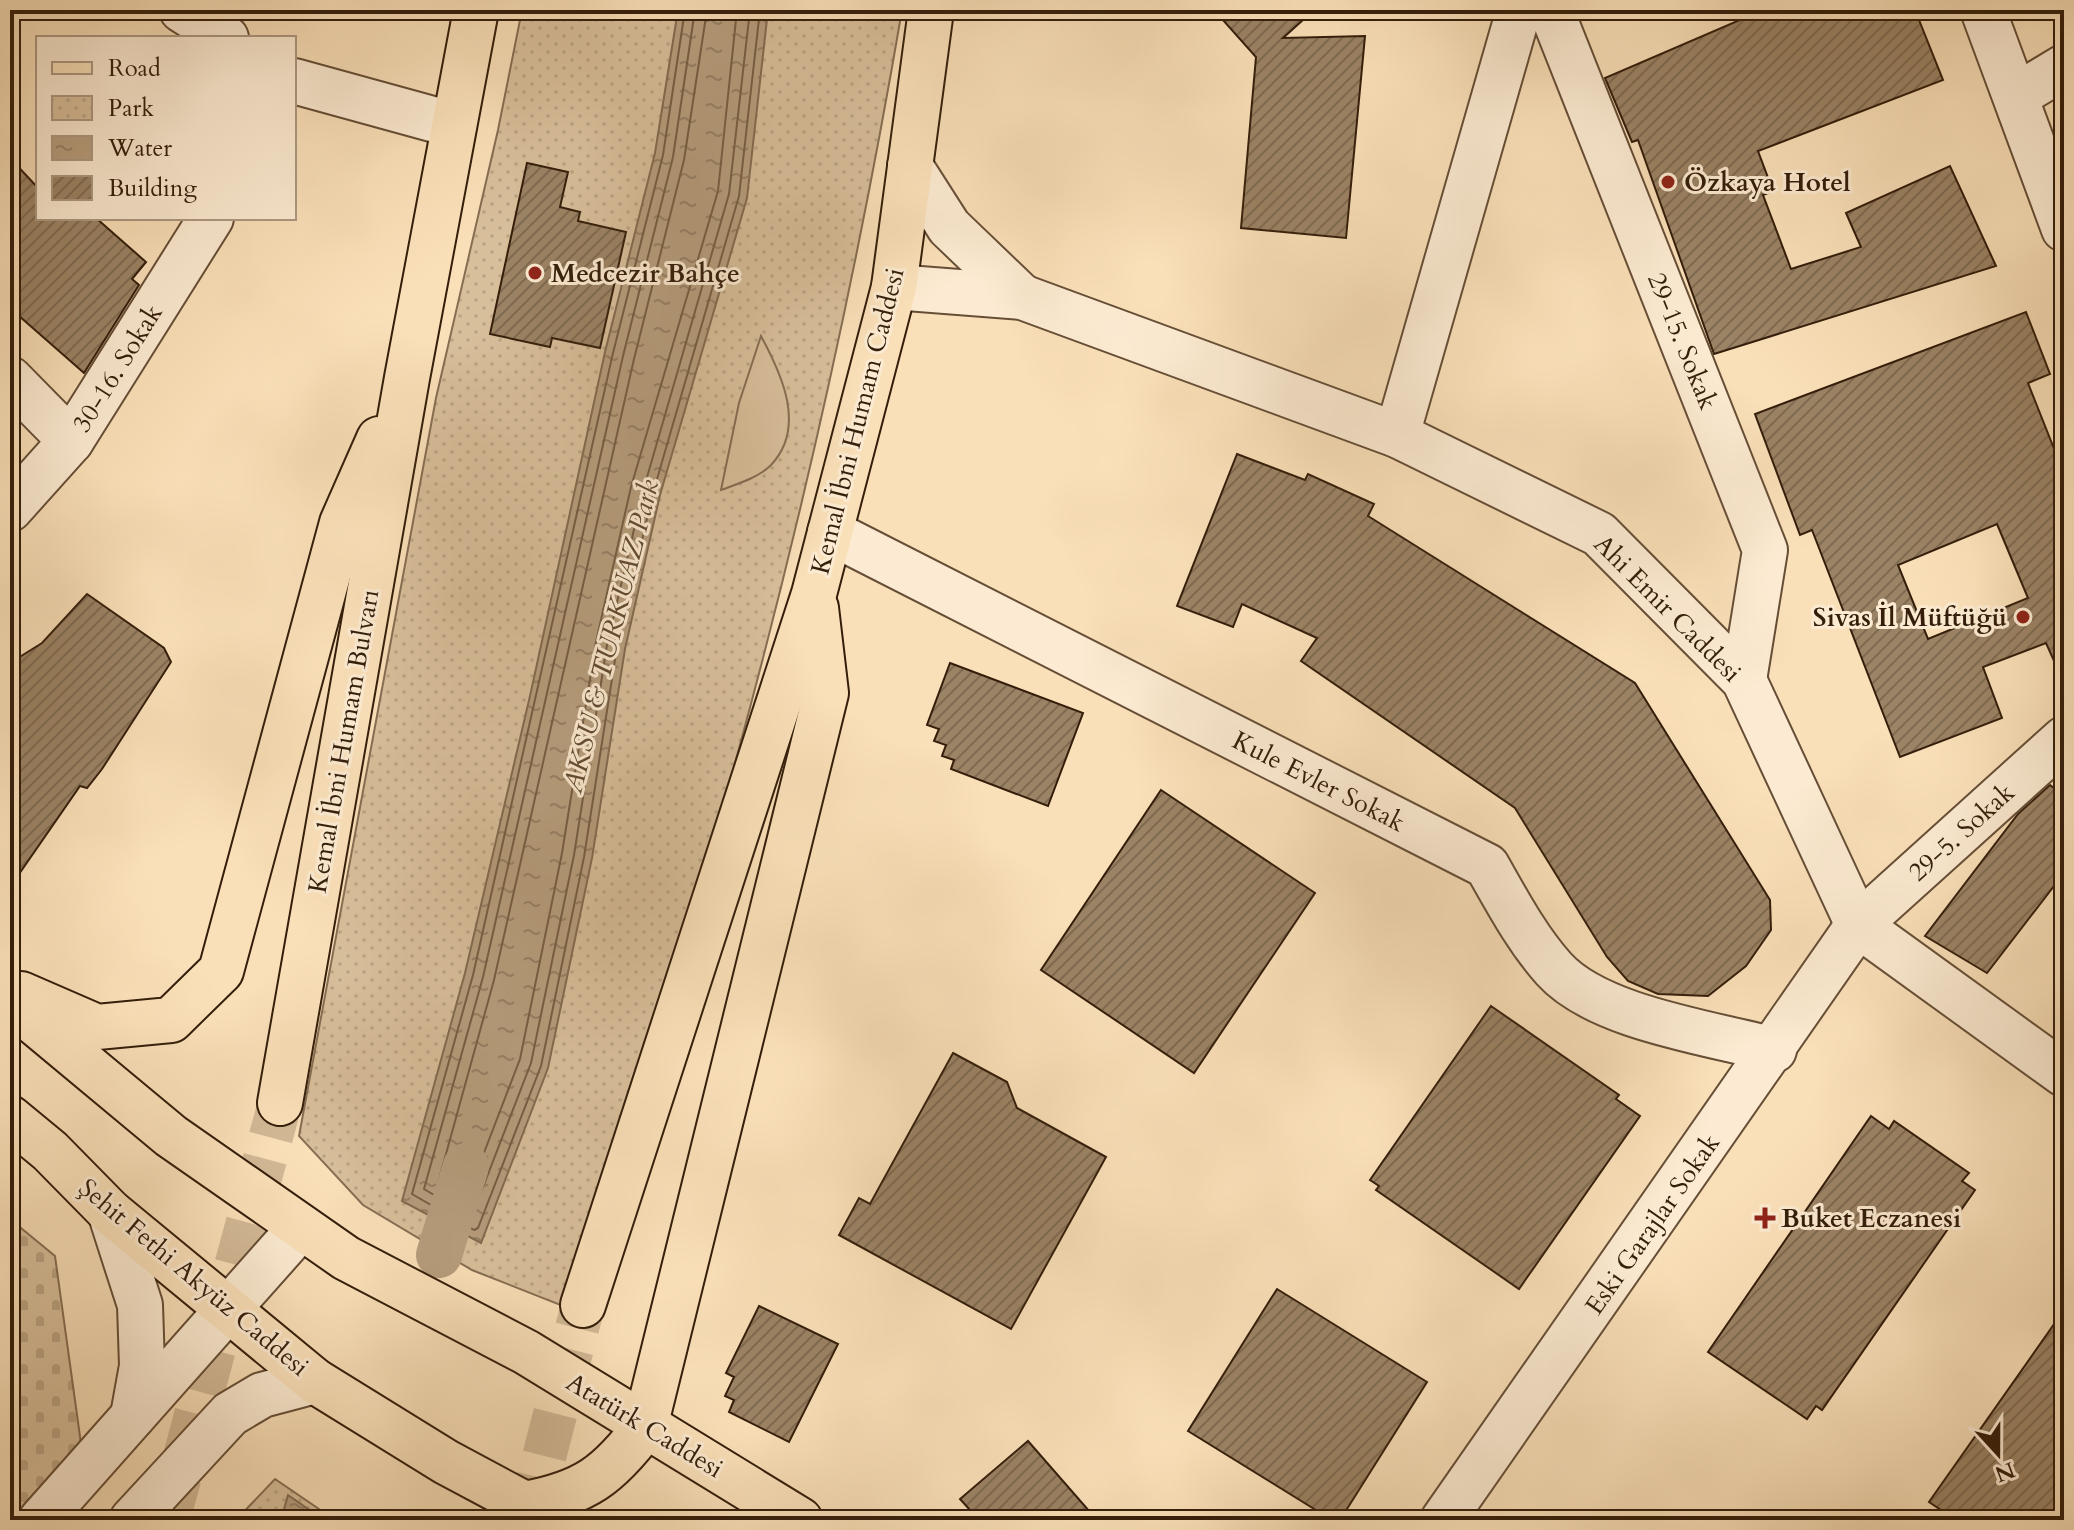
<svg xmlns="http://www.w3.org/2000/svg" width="2074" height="1530" font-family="Cardo,serif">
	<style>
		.cemetery { fill: url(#cemetery-stones); stroke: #866e53; stroke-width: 2 }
		.park { fill: url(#park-dots); stroke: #866e53; stroke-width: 2 }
		.pitch { fill: #d8bf9b; stroke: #866e53; stroke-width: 2 }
		.water { fill: url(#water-ripples); stroke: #836b50; stroke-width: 2 }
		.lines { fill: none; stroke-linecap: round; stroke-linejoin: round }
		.shore { stroke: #765e44; stroke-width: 2 }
		.canal { stroke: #b79e7e; stroke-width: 46 }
		.building { fill: url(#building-hatch); stroke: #341e0b; stroke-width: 2; fill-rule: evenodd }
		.major-tunnel { stroke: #d2b996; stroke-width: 44; stroke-dasharray: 44 22; stroke-linecap: butt }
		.minor-casing { stroke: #664e36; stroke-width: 48 }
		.major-casing { stroke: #341e0b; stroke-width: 48 }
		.minor { stroke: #fcebd2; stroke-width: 44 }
		.major { stroke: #fae0b9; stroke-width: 44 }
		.poi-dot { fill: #8f2418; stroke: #fcebd2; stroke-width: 3 }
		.labels { text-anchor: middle; stroke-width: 6; stroke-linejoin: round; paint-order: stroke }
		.poi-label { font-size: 26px; font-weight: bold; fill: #341e0b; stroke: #fcebd2; text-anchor: start }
		.street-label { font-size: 26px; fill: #341e0b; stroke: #fcebd2 }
		.water-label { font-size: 28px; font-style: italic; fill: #624b33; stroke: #fcebd2 }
	</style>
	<defs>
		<pattern id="cemetery-stones" width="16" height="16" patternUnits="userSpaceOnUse" patternTransform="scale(2)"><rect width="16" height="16" fill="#d8bf9b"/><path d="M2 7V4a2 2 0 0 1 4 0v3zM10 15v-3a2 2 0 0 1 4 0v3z" fill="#baa484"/></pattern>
		<pattern id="park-dots" width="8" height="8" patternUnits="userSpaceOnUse" patternTransform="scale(2)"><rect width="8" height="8" fill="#d8bf9b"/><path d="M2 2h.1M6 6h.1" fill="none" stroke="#baa484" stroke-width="1.8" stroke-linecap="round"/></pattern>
		<pattern id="water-ripples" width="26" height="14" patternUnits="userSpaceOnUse" patternTransform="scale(2)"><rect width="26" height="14" fill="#b79e7e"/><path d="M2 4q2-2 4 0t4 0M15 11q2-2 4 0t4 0" fill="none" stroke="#968065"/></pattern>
		<pattern id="building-hatch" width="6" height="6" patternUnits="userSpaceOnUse" patternTransform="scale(2)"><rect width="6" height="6" fill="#9b8365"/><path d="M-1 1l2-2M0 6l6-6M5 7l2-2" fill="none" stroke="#7f6b51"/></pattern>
	</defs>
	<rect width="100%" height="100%" fill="#fae0b9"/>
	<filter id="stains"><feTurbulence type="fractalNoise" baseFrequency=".0025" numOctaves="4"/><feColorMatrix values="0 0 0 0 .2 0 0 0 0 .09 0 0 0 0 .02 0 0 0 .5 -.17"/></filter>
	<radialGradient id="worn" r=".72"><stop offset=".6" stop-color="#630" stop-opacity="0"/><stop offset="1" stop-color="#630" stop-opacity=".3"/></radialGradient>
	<polygon class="cemetery" points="10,1219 55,1256 82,1451 15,1520 10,1520"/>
	<g class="park">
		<path d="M 522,10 L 902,10 C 847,333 771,654 676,968 C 641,1081 604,1195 568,1308 L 472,1270 L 363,1205 L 299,1136 L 436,398 L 498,130 Z"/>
		<polygon points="275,1479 335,1520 236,1520"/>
	</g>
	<path class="pitch" d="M 761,336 C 781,373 807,427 771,465 C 758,478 737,484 721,490 L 739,403 Z"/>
	<g class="water">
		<polygon points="678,10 768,10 747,198 660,495 625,649 592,858 548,1068 481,1243 402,1201 465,973 530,696 605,352 655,153"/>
		<polygon points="288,1495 324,1520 281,1520"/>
	</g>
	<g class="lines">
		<g class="shore">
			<polyline points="685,10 663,155 613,353 473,975 412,1194 474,1230 478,1228 541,1066 584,857 617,647 653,493 739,196 760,10"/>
			<polyline points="695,10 673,157 623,356 483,977 424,1189 469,1216 473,1213 531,1063 574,855 607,645 643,491 729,194 750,10"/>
			<polyline points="707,10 684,160 634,359 494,980 438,1183 462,1199 467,1197 520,1059 562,853 596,642 631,487 718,191 737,10"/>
		</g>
		<polyline class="canal" points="439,1255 466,1166"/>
	</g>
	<g class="building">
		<polygon points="1214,10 1314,10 1283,38 1365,36 1346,238 1241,228 1256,57"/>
		<polygon points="1763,10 1915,10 1943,80 1758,151 1773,191 1763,195 1791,269 1861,247 1846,213 1950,166 1996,266 1714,354 1638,140 1632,142 1605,78"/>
		<polygon points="10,158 38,188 38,218 96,218 146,262 132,279 139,285 84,373 10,308"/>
		<polygon points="527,163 568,172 560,207 580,212 578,221 626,232 600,348 552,338 550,347 490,334"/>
		<path d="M 2026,312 L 2050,374 L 2028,383 L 2064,474 L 2064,683 L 2046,643 L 1983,667 L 2002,718 L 1900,757 L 1812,530 L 1800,535 L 1755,414 ZM 1997,524 L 2028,598 L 1928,639 L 1898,565 Z"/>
		<polygon points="1237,454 1305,480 1308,474 1374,504 1368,516 1635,683 1770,900 1771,930 1746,966 1708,996 1658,994 1628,981 1607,957 1515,808 1301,661 1317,638 1242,604 1233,627 1177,606"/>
		<polygon points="87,594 164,648 171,662 102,769 87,788 80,786 10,887 10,663 42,643"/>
		<polygon points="950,663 1083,713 1048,806 951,769 954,760 942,756 946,745 934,741 939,729 927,725"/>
		<polygon points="2050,785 2064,796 2064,873 1987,973 1925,936 2018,814"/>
		<polygon points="1161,790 1315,893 1194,1073 1041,970"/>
		<polygon points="1491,1006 1619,1095 1616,1099 1640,1116 1519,1289 1376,1190 1379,1186 1370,1180"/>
		<polygon points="953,1053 1007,1082 1017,1108 1106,1157 1011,1329 839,1235 859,1198 870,1204"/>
		<polygon points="1871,1116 1889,1129 1894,1121 1969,1173 1962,1181 1975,1190 1822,1410 1816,1406 1807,1419 1708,1352"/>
		<polygon points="1277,1289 1427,1382 1340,1520 1332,1520 1188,1431"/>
		<polygon points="759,1306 838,1344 789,1442 729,1412 734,1400 725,1396 734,1377 726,1373"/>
		<polygon points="2064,1310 2064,1520 1956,1520 1929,1502"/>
		<polygon points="1028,1441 1097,1520 979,1520 960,1499"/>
	</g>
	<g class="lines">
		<g class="major-tunnel">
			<polyline points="168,1520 280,1103"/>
			<polyline points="528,1520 583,1305"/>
		</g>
		<g class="minor-casing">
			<g id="minor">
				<polyline points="182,10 226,38"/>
				<polyline points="1551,10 1765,550 1744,680"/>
				<polyline points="1983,10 2064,229"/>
				<polyline points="294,81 454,125"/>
				<polyline points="2016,96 2064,67"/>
				<polyline points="910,166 949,227 1022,297"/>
				<polyline points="894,287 1022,297 1397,435 1599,534 1744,680 1858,925 2064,1074"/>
				<polyline points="10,379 71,441"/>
				<polyline points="1397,435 1519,10"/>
				<polyline points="10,509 71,441 211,218"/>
				<path d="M 830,532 L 1487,866 C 1507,901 1527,939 1554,969 C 1598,1018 1711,1033 1774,1050"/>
				<polyline points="110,1212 140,1305 142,1366 133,1416"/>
				<polyline points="41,1520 301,1227"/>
				<polyline points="132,1520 230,1414 262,1395 315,1381"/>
				<polyline points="1443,1520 1858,925 2064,739"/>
			</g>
		</g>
		<g class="major-casing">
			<g id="major">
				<polyline points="21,994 97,1027 171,1020 221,971 342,523 379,439"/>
				<polyline points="10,1002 171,1136 346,1258 526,1352 800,1520"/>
				<polyline points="280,1103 407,378 476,10"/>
				<polyline points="10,1118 50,1151 110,1212 315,1381 446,1462 549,1517"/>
				<polyline points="583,1305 814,594 894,287 931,10"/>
				<path d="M 525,1504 C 585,1493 609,1475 645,1427 L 826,693 L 816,608"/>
			</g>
		</g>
		<use href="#minor" class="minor"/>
		<use href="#major" class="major"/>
	</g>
	<g class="poi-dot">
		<circle cx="1668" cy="182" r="8"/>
		<circle cx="535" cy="273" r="8"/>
		<circle cx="2023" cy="617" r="8"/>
		<path d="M1761 1206h8v8h8v8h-8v8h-8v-8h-8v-8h8z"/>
	</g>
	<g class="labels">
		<g class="poi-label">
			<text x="1684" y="191">Özkaya Hotel</text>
			<text x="551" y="282">Medcezir Bahçe</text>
			<text x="2007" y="626" text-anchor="end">Sivas İl Müftüğü</text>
			<text x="1781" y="1227">Buket Eczanesi</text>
		</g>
		<g class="street-label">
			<text transform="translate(1683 341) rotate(68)" y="9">29-15. Sokak</text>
			<text transform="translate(117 368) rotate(-58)" y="9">30-16. Sokak</text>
			<text transform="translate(857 421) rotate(-76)" y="9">Kemal İbni Humam Caddesi</text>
			<text transform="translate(1668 608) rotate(45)" y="9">Ahi Emir Caddesi</text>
			<text transform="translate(343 741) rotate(-80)" y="9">Kemal İbni Humam Bulvarı</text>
			<text transform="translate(1319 781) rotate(27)" y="9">Kule Evler Sokak</text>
			<text transform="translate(1961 832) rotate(-42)" y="9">29-5. Sokak</text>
			<text transform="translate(1652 1224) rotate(-55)" y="9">Eski Garajlar Sokak</text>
			<text transform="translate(194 1277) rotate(40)" y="9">Şehit Fethi Akyüz Caddesi</text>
			<text transform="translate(645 1425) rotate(31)" y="9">Atatürk Caddesi</text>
		</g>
		<g class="water-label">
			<text transform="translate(610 636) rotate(-76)" y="10">AKSU &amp; TURKUAZ Park</text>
		</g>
	</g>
	<rect width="2074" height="1530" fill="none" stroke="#fae0b9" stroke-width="40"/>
	<rect x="12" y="12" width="2050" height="1506" fill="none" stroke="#341e0b" stroke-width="4"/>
	<rect x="20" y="20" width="2034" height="1490" fill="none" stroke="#341e0b" stroke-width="2"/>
	<rect x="36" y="36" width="260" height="184" fill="#fcebd2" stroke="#ac9982" stroke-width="2"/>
	<rect x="52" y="62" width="40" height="12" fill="#fae0b9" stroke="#ac9982" stroke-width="2"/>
	<text x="108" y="76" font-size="24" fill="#341e0b">Road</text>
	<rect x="52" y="96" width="40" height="24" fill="url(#park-dots)" stroke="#ac9982" stroke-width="2"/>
	<text x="108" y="116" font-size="24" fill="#341e0b">Park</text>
	<rect x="52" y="136" width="40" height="24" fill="url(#water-ripples)" stroke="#ac9982" stroke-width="2"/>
	<text x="108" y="156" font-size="24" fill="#341e0b">Water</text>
	<rect x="52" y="176" width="40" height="24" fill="url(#building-hatch)" stroke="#ac9982" stroke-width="2"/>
	<text x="108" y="196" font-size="24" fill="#341e0b">Building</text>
	<g transform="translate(1998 1454) rotate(159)" stroke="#fcebd2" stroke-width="6" paint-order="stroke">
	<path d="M0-6L14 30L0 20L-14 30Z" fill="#341e0b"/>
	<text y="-12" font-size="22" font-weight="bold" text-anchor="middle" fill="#341e0b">N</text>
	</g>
	<rect width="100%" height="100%" filter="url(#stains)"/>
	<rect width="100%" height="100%" fill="url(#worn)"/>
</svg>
